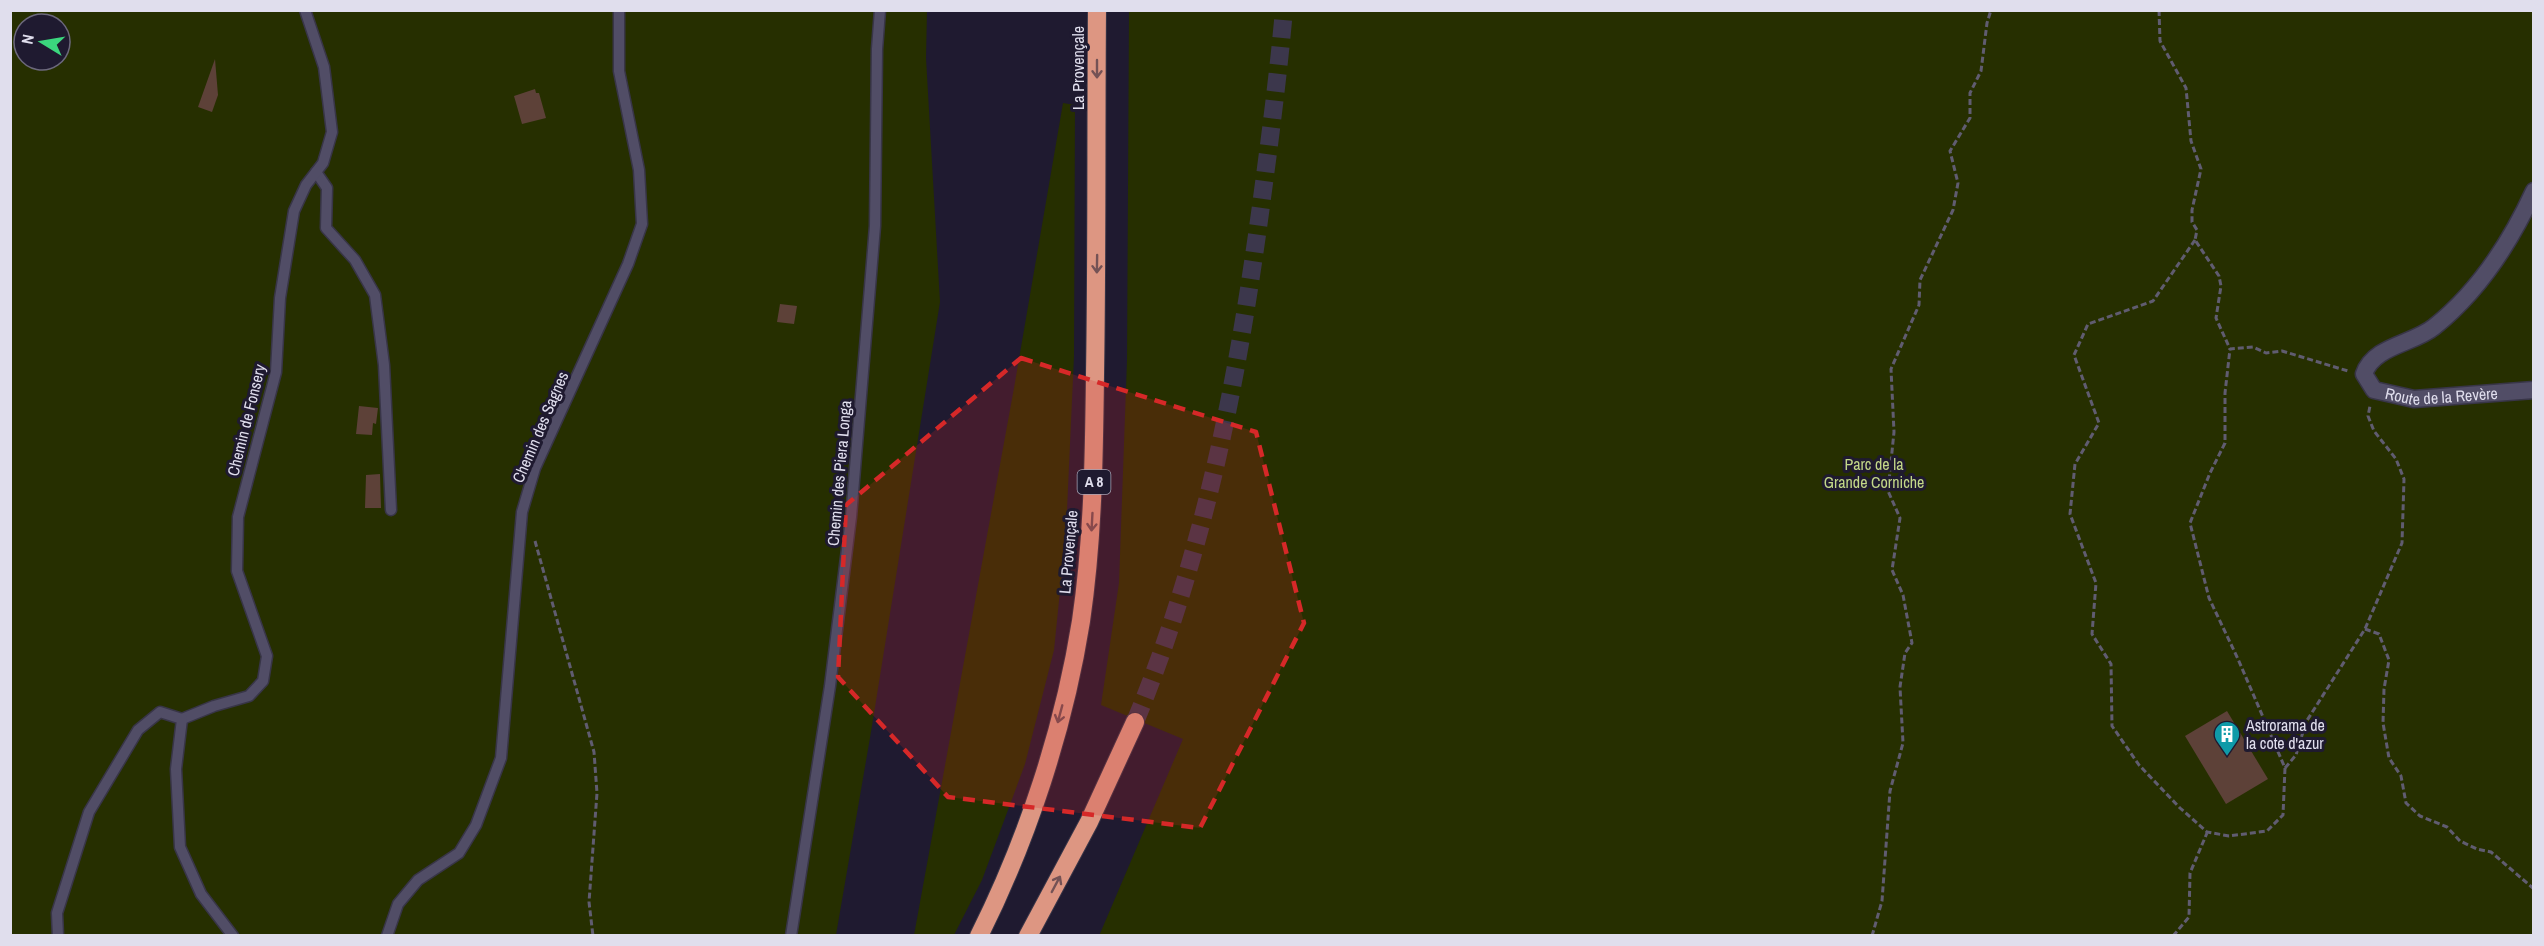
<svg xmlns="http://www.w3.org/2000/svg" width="2544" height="946" font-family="'Archivo Narrow',sans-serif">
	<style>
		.green { fill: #262f00; fill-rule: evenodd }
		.building { fill: #5d4138 }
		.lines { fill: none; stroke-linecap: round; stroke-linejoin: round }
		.motorway-tunnel { stroke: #3c374c; stroke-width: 18; stroke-dasharray: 18 9; stroke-linecap: butt }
		.service-casing { stroke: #383547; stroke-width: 13 }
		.minor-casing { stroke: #383547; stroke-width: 19 }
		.motorway-casing { stroke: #383547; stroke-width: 20 }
		.path { stroke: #605c70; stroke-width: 3; stroke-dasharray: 6 3; stroke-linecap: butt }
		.service { stroke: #514d66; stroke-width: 10 }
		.minor { stroke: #514d66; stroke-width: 16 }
		.motorway { stroke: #dd9682; stroke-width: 18 }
		.oneway { stroke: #745255 }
		.marked { fill: #d62828; fill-opacity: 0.2; stroke: #d62828; stroke-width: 4.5; stroke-dasharray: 12 8; stroke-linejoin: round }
		.labels { text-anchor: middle; stroke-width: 6; stroke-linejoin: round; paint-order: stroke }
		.shield { fill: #1f1a30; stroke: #a6a3b4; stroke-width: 1.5 }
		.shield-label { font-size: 15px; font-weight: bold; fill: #e0deed }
		.street-label { font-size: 16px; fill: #e0deed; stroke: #1f1a30 }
		.park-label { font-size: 16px; fill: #c3d888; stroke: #1f1a30 }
		.poi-label { font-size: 16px; fill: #e0deed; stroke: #1f1a30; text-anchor: start }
	</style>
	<rect width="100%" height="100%" fill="#1f1a30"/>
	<g class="green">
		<path d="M 10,11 L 927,11 L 926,58 L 940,302 L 871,732 L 836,935 L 11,935 ZM 24,24 L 60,24 L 60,60 L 24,60 Z"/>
		<polygon points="1129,11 2533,11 2533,935 1099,936 1183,739 1101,705 1119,583 1127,360"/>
		<polygon points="1063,103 1075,105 1074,356 1066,532 1054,650 1025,764 982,880 954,935 914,935 1014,388"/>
	</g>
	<g class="building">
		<polygon points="215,59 218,95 212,112 198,107"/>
		<polygon points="535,89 536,93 539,93 546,118 522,124 514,96"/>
		<polygon points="780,304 797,306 794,324 777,322"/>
		<polygon points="359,406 378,408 376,424 373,423 372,435 356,434"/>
		<polygon points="380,474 381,508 365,508 366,475"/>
		<polygon points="2227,711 2268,779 2226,804 2185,736"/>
	</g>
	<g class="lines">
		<path class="motorway-tunnel" d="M 1135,722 C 1203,557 1236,390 1260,213 C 1269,146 1278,78 1284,10"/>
		<g class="service-casing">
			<g id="service">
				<polyline points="316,172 327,188 326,228 355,260 375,295 384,365 391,510"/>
				<polyline points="182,719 214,706 249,696 263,681 267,656 237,571 238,517 276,372 280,298 294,211 306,185 323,163 332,132 324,67 305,10"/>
				<polyline points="58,936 57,913 89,812 138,730 160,712 182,719 176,769 180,847 201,894 233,936"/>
				<polyline points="387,936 398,904 418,880 459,853 476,825 501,758 522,512 535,468 628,264 642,224 639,170 619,71 619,10"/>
				<polyline points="791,936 830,686 851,517 875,226 877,49 880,10"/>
			</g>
		</g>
		<g class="minor-casing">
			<g id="minor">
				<path id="s1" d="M 2534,191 C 2511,241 2478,292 2434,327 C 2413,344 2373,346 2364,374 L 2374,390 L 2414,399 L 2534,390"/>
			</g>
		</g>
		<g class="motorway-casing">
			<g id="motorway">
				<path d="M 979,936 C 1028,838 1064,728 1081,621 C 1093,539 1094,458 1095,375 C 1097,254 1096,132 1097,10"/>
				<polyline points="1028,936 1089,822 1135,722"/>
			</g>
		</g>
		<g class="path">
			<polyline points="2159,10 2160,41 2186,88 2191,141 2201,169 2192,210 2192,222 2197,230 2195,240 2219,276 2221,286 2216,318 2230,349 2253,347 2266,353 2282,351 2348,371"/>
			<polyline points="2195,240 2153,301 2088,324 2074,355 2099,423 2075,464 2070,514 2096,583 2092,634 2111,664 2112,726 2139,765 2180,808 2207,832 2229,836 2267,831 2283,815 2285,768 2238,659 2209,598 2190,523 2210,473 2225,443 2225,393 2230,349"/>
			<polyline points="535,541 594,752 597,793 589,902 593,936"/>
			<polyline points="2365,629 2379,634 2389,660 2384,689 2383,723 2389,758 2401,776 2406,803 2420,816 2447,827 2460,841 2477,849 2491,852 2534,889"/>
			<polyline points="2285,768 2296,755 2306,722 2365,629 2402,543 2404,479 2396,459 2374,431 2368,416 2370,406"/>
			<polyline points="1872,936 1882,901 1890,791 1903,743 1900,687 1905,653 1912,643 1903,595 1892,570 1900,518 1888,491 1894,432 1891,369 1919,305 1920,280 1953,210 1958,183 1950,151 1970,118 1970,93 1981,71 1987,23 1991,10"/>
			<polyline points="2173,936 2189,917 2190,873 2207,833"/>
		</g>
		<use href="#service" class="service"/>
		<use href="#minor" class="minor"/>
		<use href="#motorway" class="motorway"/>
	</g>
	<defs><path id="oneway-shaft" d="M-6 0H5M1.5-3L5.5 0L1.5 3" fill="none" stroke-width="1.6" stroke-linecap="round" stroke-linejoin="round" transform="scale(1.5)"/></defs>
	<g class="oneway">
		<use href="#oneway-shaft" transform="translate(1097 69) rotate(90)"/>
		<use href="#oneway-shaft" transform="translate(1097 264) rotate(91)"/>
		<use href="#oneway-shaft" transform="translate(1092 522) rotate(93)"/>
		<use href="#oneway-shaft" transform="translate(1060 714) rotate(105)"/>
		<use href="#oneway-shaft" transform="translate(1056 884) rotate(-62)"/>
	</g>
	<path class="marked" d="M 1021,358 L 1256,432 L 1304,623 L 1200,828 L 948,797 L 838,677 L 846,505 Z"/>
	<defs>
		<g id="building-pin" transform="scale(1.35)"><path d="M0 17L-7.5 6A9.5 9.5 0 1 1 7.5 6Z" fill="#0f9aa8" stroke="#1f1a30"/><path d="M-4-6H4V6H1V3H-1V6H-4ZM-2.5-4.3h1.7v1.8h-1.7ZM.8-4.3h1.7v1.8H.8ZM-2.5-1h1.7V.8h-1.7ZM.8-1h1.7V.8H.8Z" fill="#fff"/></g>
	</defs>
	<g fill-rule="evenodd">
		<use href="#building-pin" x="2227" y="734"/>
	</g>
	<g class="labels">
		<rect class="shield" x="1077.5" y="470" width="33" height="24" rx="4.5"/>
		<g class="shield-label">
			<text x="1094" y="487">A 8</text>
		</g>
		<g class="street-label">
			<text transform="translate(1078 68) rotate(-90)" y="6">La Provençale</text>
			<text dy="6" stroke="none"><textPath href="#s1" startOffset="344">Route de la Revère</textPath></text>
			<text transform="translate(246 420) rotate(-76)" y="6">Chemin de Fonsery</text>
			<text transform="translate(540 427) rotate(-67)" y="6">Chemin des Sagnes</text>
			<text transform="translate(839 473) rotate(-85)" y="6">Chemin des Piera Longa</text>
			<text transform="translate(1068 552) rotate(-85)" y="6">La Provençale</text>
		</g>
		<g class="park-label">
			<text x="1874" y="470">Parc de la<tspan x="1874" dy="18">Grande Corniche</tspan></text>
		</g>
		<g class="poi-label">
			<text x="2246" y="731">Astrorama de<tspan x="2246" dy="18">la cote d'azur</tspan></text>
		</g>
	</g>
	<rect width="2544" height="946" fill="none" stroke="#e0deed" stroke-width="24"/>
	<g transform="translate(42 42) rotate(281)"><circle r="28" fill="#1f1a30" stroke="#6c687c" stroke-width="1.5"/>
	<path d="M0-4.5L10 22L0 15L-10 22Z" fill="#3bd77e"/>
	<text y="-9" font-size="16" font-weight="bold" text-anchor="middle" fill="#e0deed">N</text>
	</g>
</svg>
